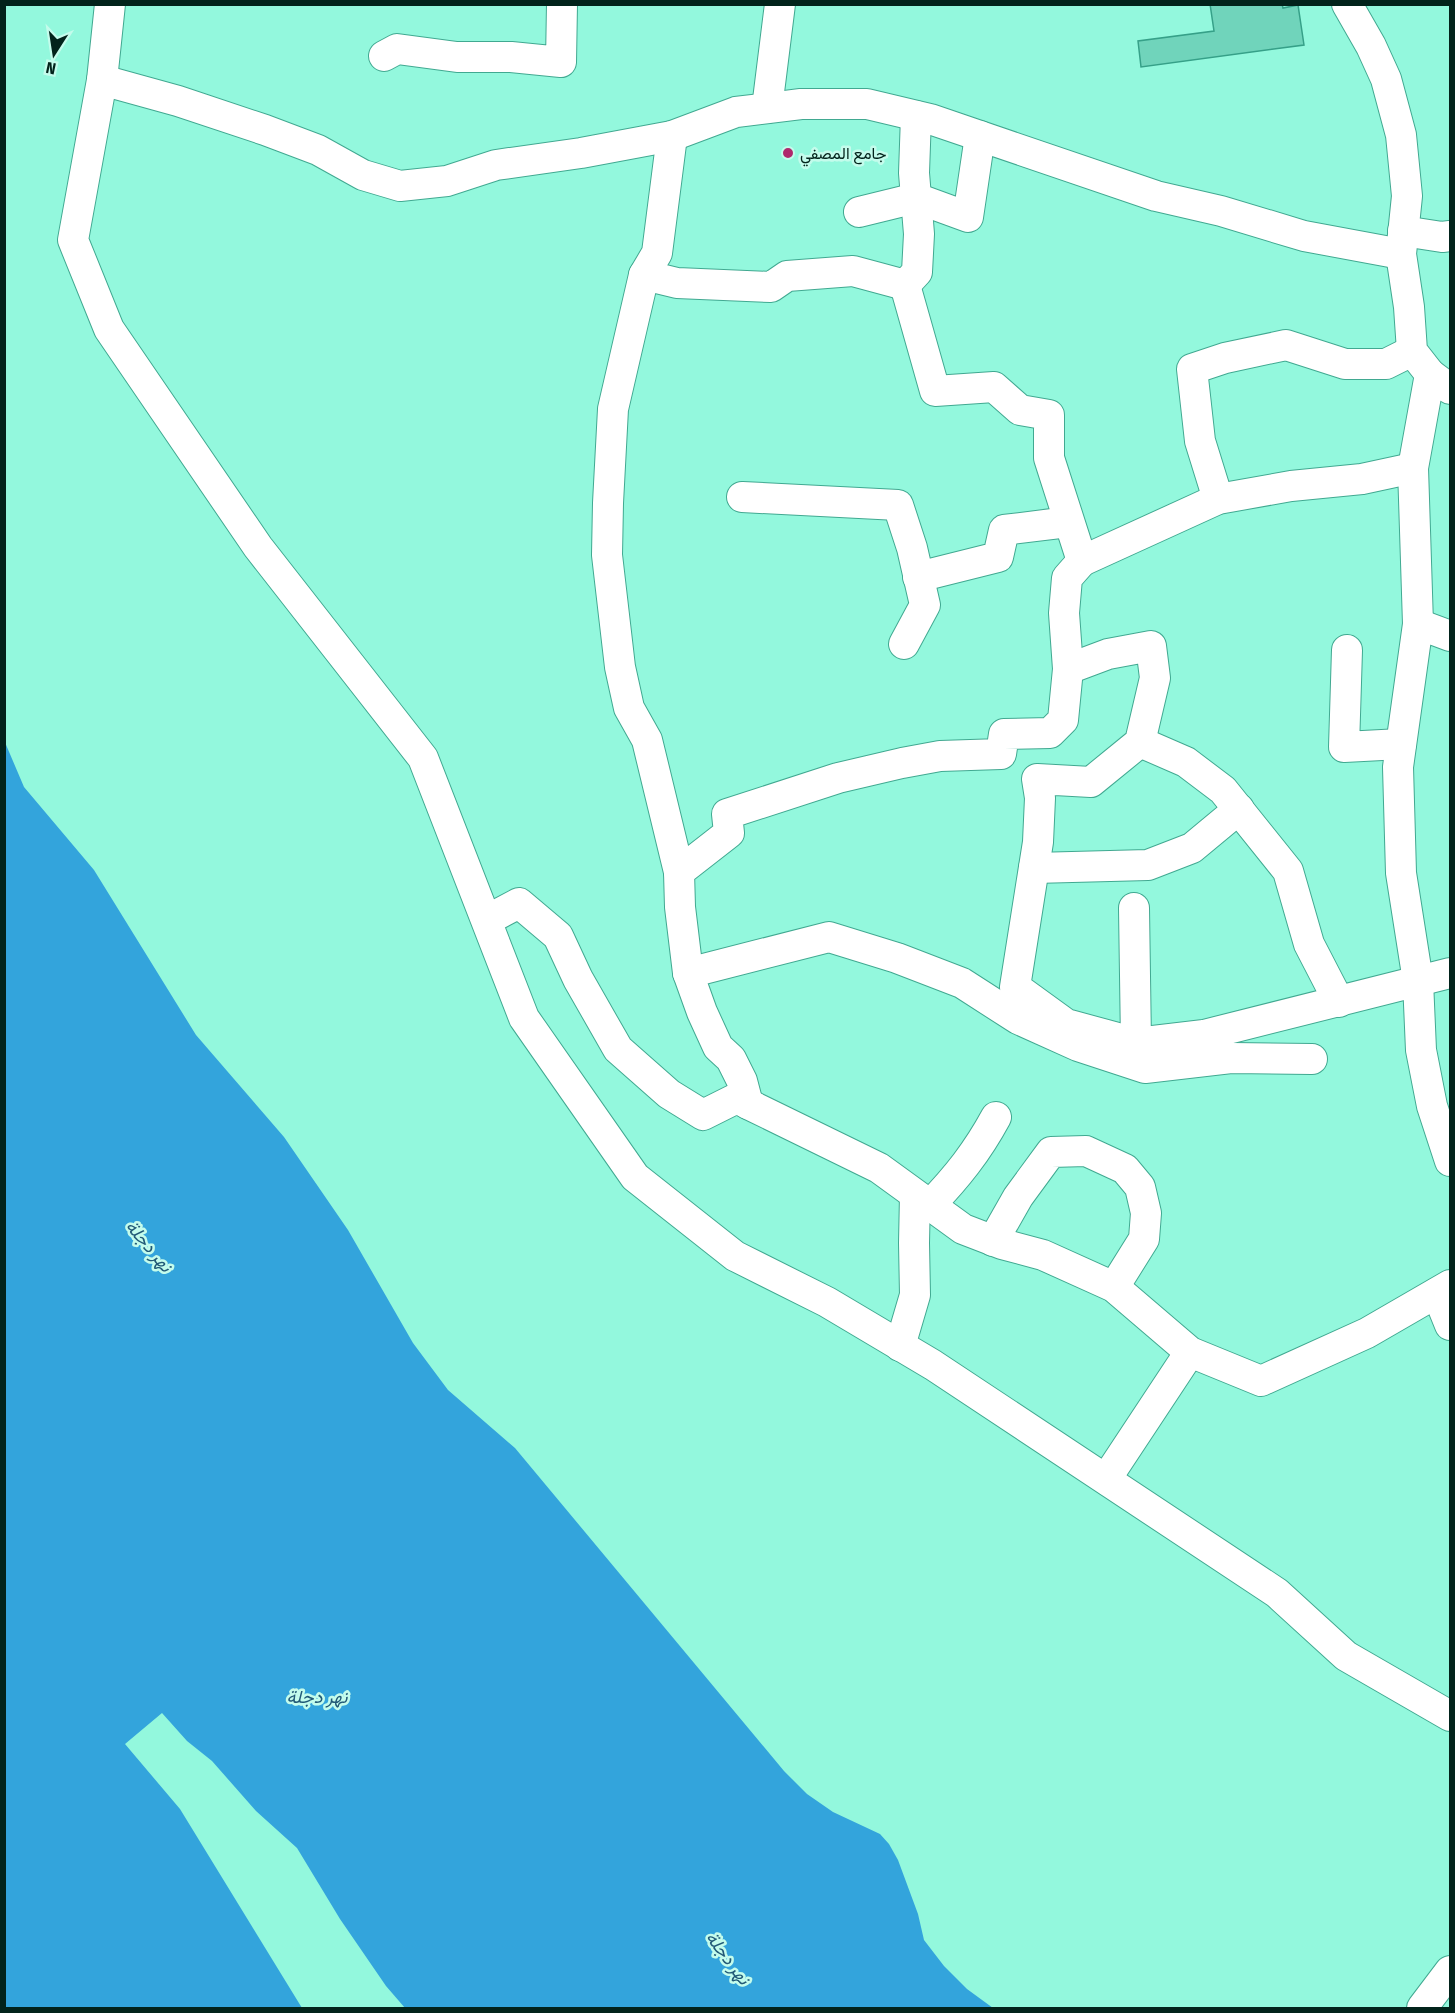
<svg xmlns="http://www.w3.org/2000/svg" width="1455" height="2013" font-family="'Fira Sans Condensed',Vazirmatn,sans-serif">
	<style>
		.water { fill: #33a4dc }
		.pier { fill: #93f8dd }
		.building { fill: #70d4bb; stroke: #36a088; stroke-width: 1.5 }
		.lines { fill: none; stroke-linecap: round; stroke-linejoin: round }
		.street-casing { stroke: #41a991; stroke-width: 32 }
		.street { stroke: #fff; stroke-width: 30 }
		.poi-dot { fill: #af286c; stroke: #c4fcec; stroke-width: 2 }
		.labels { text-anchor: middle; stroke-width: 5; stroke-linejoin: round; paint-order: stroke }
		.poi-label { font-size: 16px; fill: #02231b; stroke: #c4fcec; text-anchor: start }
		.water-label { font-size: 18px; font-style: italic; fill: #215977; stroke: #c4fcec }
	</style>
	<rect width="100%" height="100%" fill="#93f8dd"/>
	<polygon class="water" points="4,740 24,787 94,870 196,1035 284,1137 348,1230 413,1343 448,1390 515,1448 784,1771 807,1794 833,1812 880,1834 889,1844 898,1860 918,1914 924,1940 944,1966 967,1989 993,2008 5,2008"/>
	<polygon class="pier" points="162,1713 187,1741 212,1761 256,1811 297,1848 340,1919 386,1986 405,2008 302,2008 180,1809 125,1744"/>
	<polygon class="building" points="1210,4 1282,4 1283,8 1298,5 1304,45 1141,67 1138,41 1214,31"/>
	<g class="lines">
		<g class="street-casing">
			<g id="street">
				<polyline points="110,4 102,80 73,240 109,329 258,547 423,758 524,1018 635,1177 735,1256 827,1302 933,1365 1277,1593 1346,1656 1450,1716"/>
				<polyline points="1347,4 1371,46 1386,79 1401,135 1407,196 1401,254 1409,307 1412,351 1430,374"/>
				<polyline points="384,56 397,49 457,57 511,57 561,62 562,4"/>
				<polyline points="102,80 178,101 265,130 318,150 363,175 400,186 447,181 496,165 581,153 672,136 736,112 801,104 867,104 930,119 1156,196 1221,211 1304,236 1401,254"/>
				<polyline points="767,108 780,4"/>
				<polyline points="672,136 657,253 644,275 613,409 608,503 607,555 620,667 629,708 647,740 679,872"/>
				<polyline points="859,212 916,198 968,217 980,136"/>
				<polyline points="1403,231 1442,237 1450,236"/>
				<polyline points="644,275 677,283 771,287 787,276 853,271 905,285"/>
				<polyline points="905,285 917,272 919,234 914,173 916,116"/>
				<polyline points="742,497 898,505 912,548 925,605 904,644"/>
				<polyline points="1218,499 1200,441 1192,369 1225,358 1286,345 1345,364 1386,364 1412,351"/>
				<polyline points="1082,561 1218,499 1291,486 1362,479 1413,468"/>
				<polyline points="918,577 998,557 1004,530 1068,522"/>
				<polyline points="1418,624 1413,468 1430,374 1450,389"/>
				<polyline points="1450,636 1418,624 1398,767 1401,873 1418,981 1421,1050 1432,1106 1450,1161"/>
				<polyline points="1347,650 1344,747 1401,744"/>
				<polyline points="1068,669 1108,654 1151,646 1155,678 1140,742 1091,782 1037,779 1040,798 1038,842 1015,987 1066,1024 1136,1043 1204,1035 1450,973"/>
				<polyline points="1140,742 1186,762 1223,790 1288,871 1309,944 1339,1002"/>
				<polyline points="1034,868 1148,865 1192,848 1239,809"/>
				<polyline points="1134,908 1136,1043"/>
				<polyline points="487,920 519,903 558,936 578,979 618,1049 669,1094 703,1115 737,1098 748,1104 879,1168 963,1229 1002,1244 1043,1255 1114,1287 1190,1352 1261,1381 1367,1333 1450,1285"/>
				<polyline points="688,973 829,937 897,958 962,983 1018,1019 1078,1046 1145,1068 1231,1058 1312,1059"/>
				<polyline points="748,1104 742,1081 731,1059 718,1047 702,1012 688,973 680,907 679,872 729,833 727,814 838,778 902,763 940,756 1001,754 1004,734 1050,733 1063,720 1068,669 1064,613 1067,578 1082,561 1049,458 1049,415 1020,410 994,387 935,391 905,285"/>
				<path d="M 930,1205 C 957,1177 977,1152 996,1117"/>
				<polyline points="993,1241 1018,1197 1051,1152 1086,1151 1125,1169 1140,1187 1146,1213 1144,1239 1114,1287"/>
				<polyline points="1437,1293 1450,1325"/>
				<polyline points="900,1346 915,1295 914,1243 915,1195"/>
				<polyline points="1109,1481 1112,1470 1190,1352"/>
				<polyline points="1422,2008 1450,1971"/>
			</g>
		</g>
		<use href="#street" class="street"/>
	</g>
	<circle class="poi-dot" cx="788" cy="153" r="6"/>
	<g class="labels">
		<g class="poi-label">
			<text x="800" y="159">جامع المصفي</text>
		</g>
		<g class="water-label">
			<text transform="translate(149 1246) rotate(50)" y="6">نهر دجلة</text>
			<text x="317" y="1703">نهر دجلة</text>
			<text transform="translate(728 1958) rotate(53)" y="6">نهر دجلة</text>
		</g>
	</g>
	<rect width="1455" height="2013" fill="none" stroke="#02231b" stroke-width="12"/>
	<g transform="translate(54 54) rotate(192)" stroke="#c4fcec" stroke-width="4.5" paint-order="stroke">
	<path d="M0-4.5L10 22L0 15L-10 22Z" fill="#02231b"/>
	<text y="-9" font-size="16" font-weight="bold" text-anchor="middle" fill="#02231b">N</text>
	</g>
</svg>
